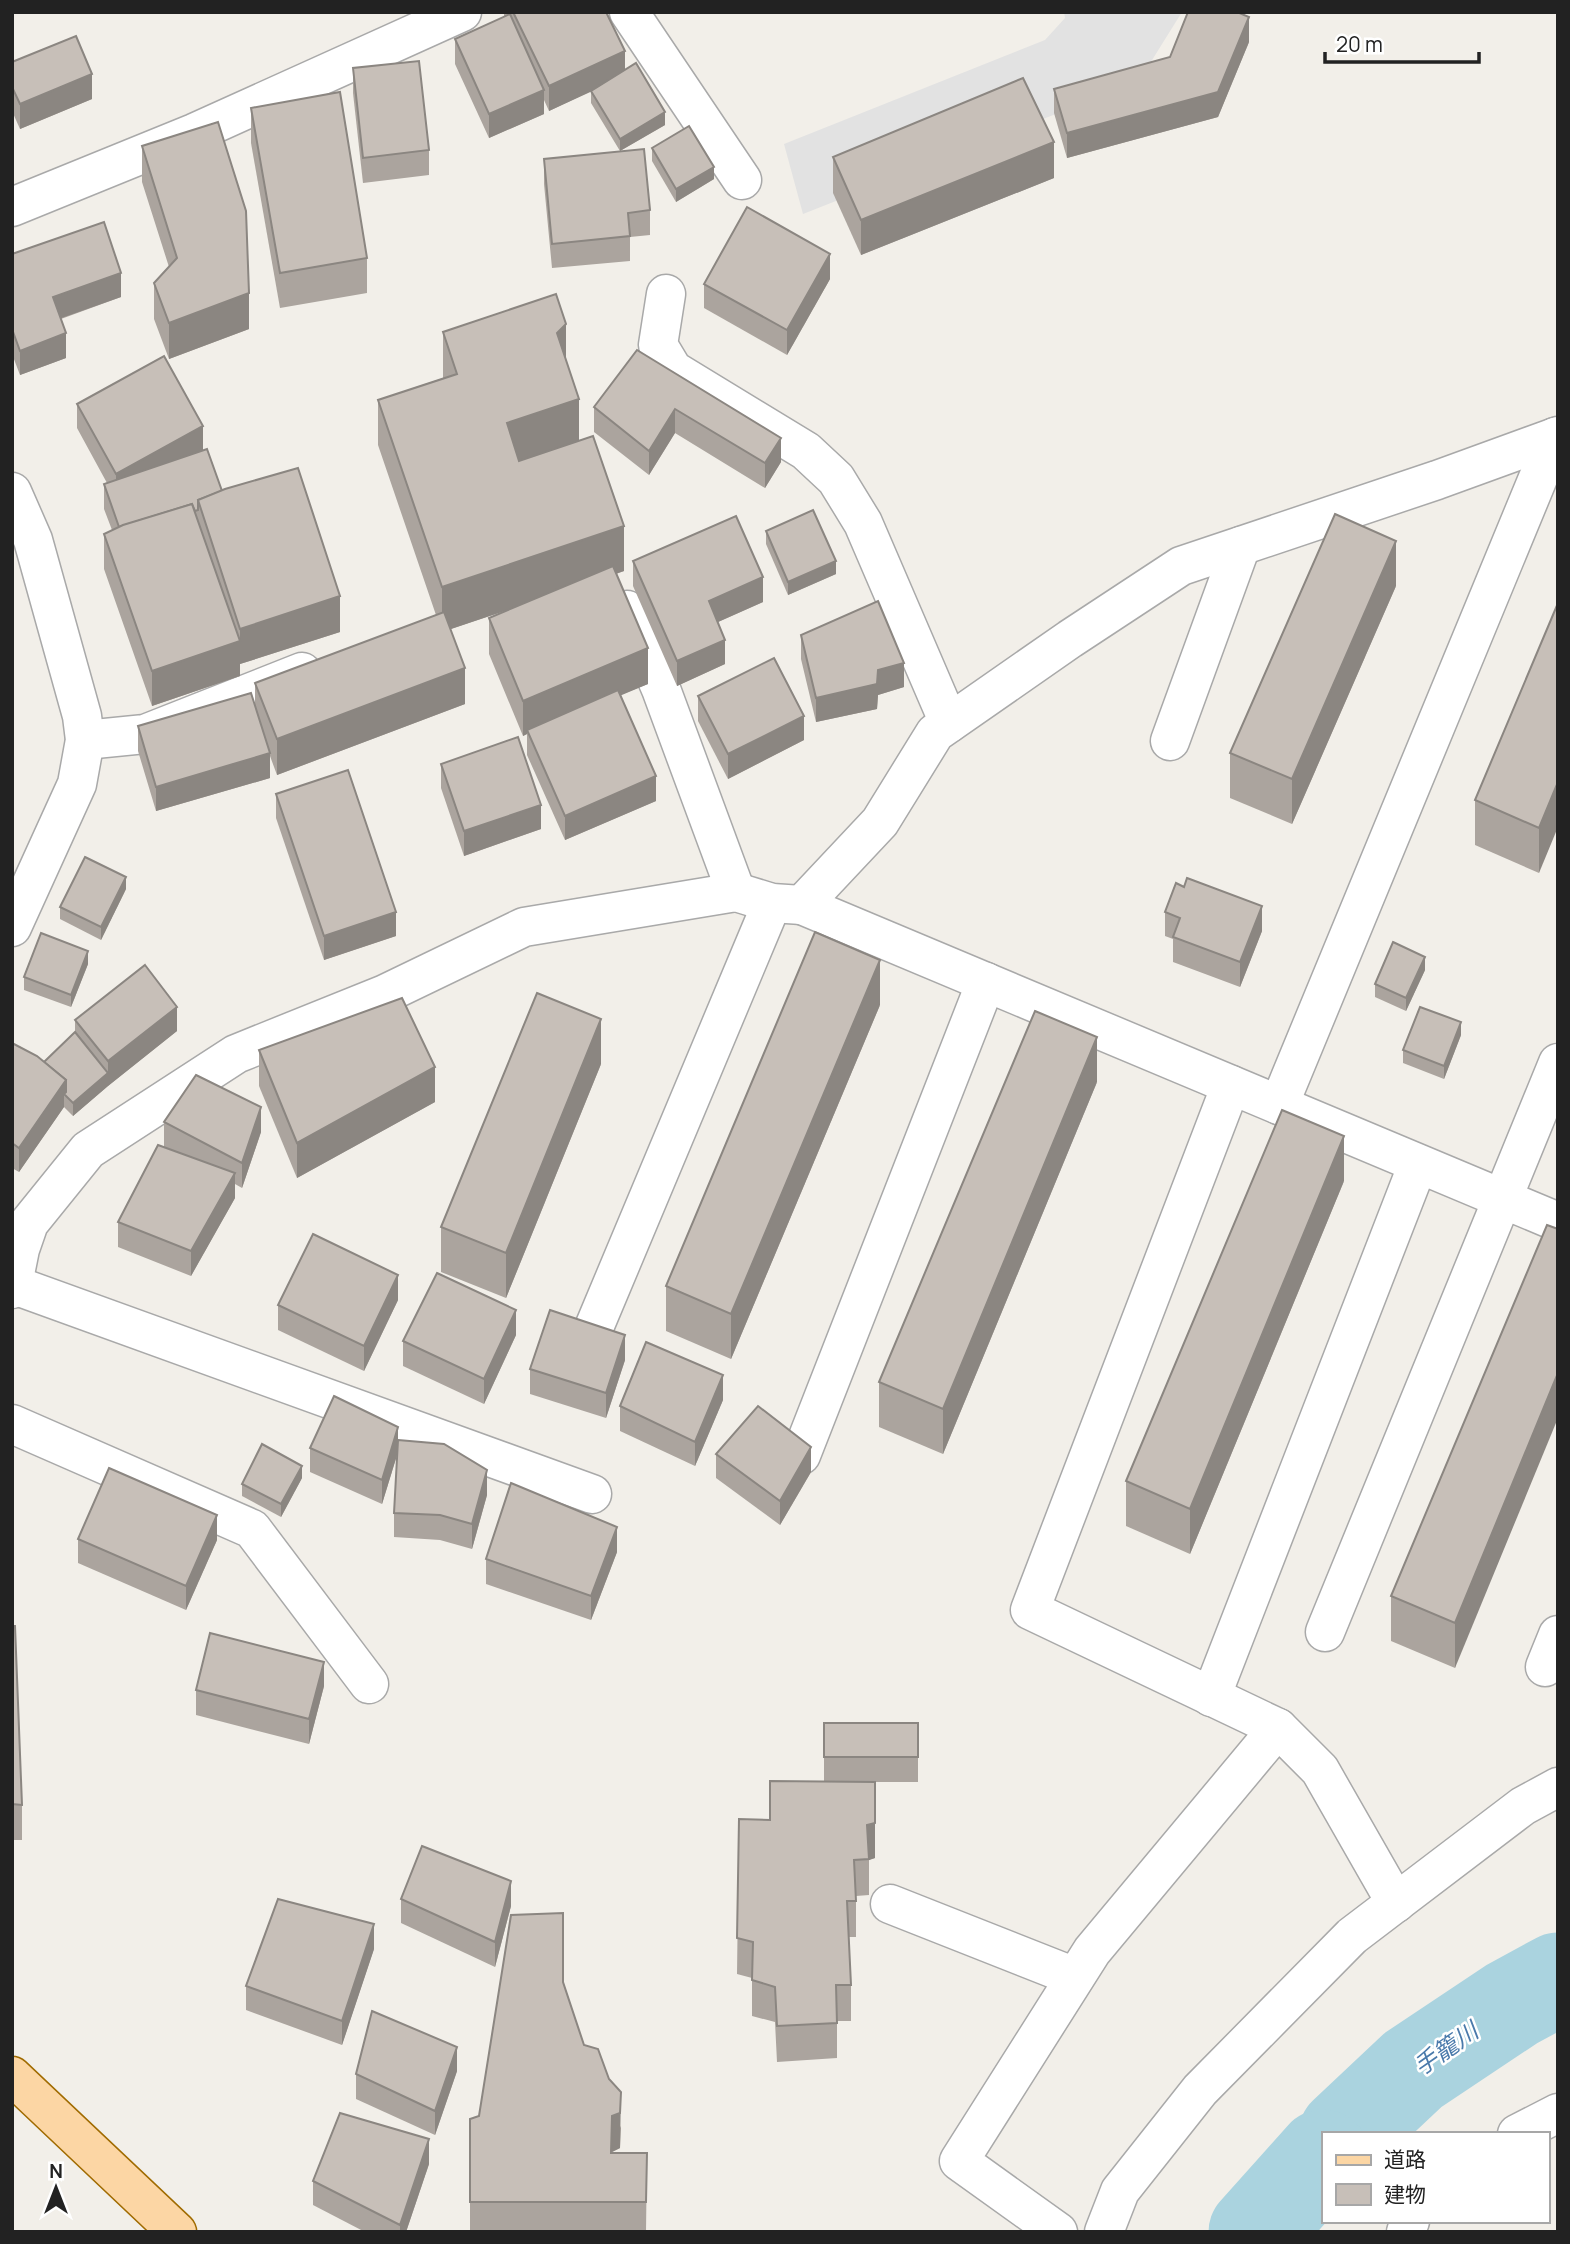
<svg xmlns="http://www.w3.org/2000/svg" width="1570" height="2244" font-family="Manrope,'Noto Sans JP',sans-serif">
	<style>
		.parking { fill: #e2e2e2 }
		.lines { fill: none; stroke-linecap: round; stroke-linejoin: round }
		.river { stroke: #aad3df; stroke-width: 93 }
		.minor-casing { stroke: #a9a9a9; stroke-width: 41 }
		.major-casing { stroke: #a06b00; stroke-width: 41 }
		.minor { stroke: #fff; stroke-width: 38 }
		.major { stroke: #fcd6a4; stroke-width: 38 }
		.wall { fill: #aba49e }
		.shaded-wall { fill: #8b8681 }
		.building { fill: #c7bfb8; stroke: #8b8681; stroke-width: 2 }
		.labels { text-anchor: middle; stroke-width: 5; stroke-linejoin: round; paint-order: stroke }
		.water-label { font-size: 24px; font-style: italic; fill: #4a7aab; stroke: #fff }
	</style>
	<rect width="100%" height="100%" fill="#f2efe9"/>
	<polygon class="parking" points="1064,12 1182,12 1139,81 803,214 784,144 1045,40 1065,18"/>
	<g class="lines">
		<g class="river">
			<polyline points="1345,2134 1413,2070 1512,2004 1558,1979"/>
			<polyline points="1255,2232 1323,2156"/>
		</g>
		<g class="minor-casing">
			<g id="minor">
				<polyline points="629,12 742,180"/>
				<polyline points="12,207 194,133 462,12"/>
				<polyline points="666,294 658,345 673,370 806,451 836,479 863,523 949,723"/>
				<polyline points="12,492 33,540 82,716 85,740 77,784 12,927"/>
				<polyline points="627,610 661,689 736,892"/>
				<polyline points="85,740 145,734 302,672"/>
				<polyline points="1170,741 1241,546"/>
				<polyline points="802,905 1558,1222"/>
				<polyline points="1231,1085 1030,1610 1278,1728 1320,1770 1396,1903"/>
				<polyline points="1279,1105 1555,437"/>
				<polyline points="14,1285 592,1494"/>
				<polyline points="12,1289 20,1249 29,1223 88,1150 236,1054 385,994 524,927 736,892 772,903 802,905 880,822 935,733 1070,639 1181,566 1437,480 1558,436"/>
				<polyline points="590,1337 772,903"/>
				<polyline points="12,1424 252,1529 369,1684"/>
				<polyline points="801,1455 986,982"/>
				<polyline points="1325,1632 1558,1063"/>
				<polyline points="1545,1667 1558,1635"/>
				<polyline points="1211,1697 1418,1164"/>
				<polyline points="890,1904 1075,1977"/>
				<polyline points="1517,2134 1558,2113"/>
				<polyline points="1058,2232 959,2161 1092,1951 1278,1728"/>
				<polyline points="1104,2232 1120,2191 1200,2090 1352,1936 1523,1806 1558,1787"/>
				<polyline points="1406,2232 1410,2221"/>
			</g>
		</g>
		<g class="major-casing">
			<polyline id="major" points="12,2076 177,2232"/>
		</g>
		<use href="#minor" class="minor"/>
		<use href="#major" class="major"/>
	</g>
	<g class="wall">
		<polygon points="504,12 606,12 625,70 665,125 620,151 591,103 591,91 549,111 544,100 544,114 489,138 455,64 455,39 504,17"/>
		<polygon points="1249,42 1218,117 1067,158 1054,113 1054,89"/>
		<polygon points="12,62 92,99 20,129 12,111"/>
		<polygon points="353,68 429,150 429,175 363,183 353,93"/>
		<polygon points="251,108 367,258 367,293 280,308 251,143"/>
		<polygon points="142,146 249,329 169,359 154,319 154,283 169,267 142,182"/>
		<polygon points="652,148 714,179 676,202 652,161"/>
		<polygon points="833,157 1054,178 861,255 833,193"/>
		<polygon points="544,159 650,210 650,235 630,237 630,261 552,268 544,184"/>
		<polygon points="12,254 121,297 61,319 66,358 20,375 12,354"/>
		<polygon points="830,279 787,355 704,308 704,284"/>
		<polygon points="443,332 566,359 579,441 624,571 616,574 648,684 620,695 656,801 565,840 527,755 527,734 523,736 489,654 489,618 516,607 451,629 465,704 277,775 270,756 270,778 156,811 138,751 138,726 255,705 255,683 436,615 378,445 378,400 443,378"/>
		<polygon points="637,350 781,462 765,488 675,433 649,475 594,432 594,407"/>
		<polygon points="77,404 203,450 222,491 340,632 240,664 240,662 240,676 152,706 104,569 104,534 112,530 104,509 104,484 107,483 77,428"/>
		<polygon points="766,531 836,574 788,595 766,544"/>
		<polygon points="633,561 763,602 718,622 725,664 677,686 633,586"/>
		<polygon points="1396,586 1292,824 1230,798 1230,753"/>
		<polygon points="1558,603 1539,873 1475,845 1475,800"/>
		<polygon points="801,635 904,687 878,695 877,709 816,722 801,659"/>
		<polygon points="698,696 804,740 728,779 698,721"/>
		<polygon points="441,764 541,829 464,856 441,788"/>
		<polygon points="276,794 396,936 324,960 276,818"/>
		<polygon points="126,889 101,940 60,919 60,907"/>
		<polygon points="1165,912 1262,931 1240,987 1173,962 1173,939 1165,936"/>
		<polygon points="88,964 71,1007 24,990 24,977"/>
		<polygon points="1425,970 1406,1011 1375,997 1375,984"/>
		<polygon points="880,1005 731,1359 666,1331 666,1286"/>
		<polygon points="75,1020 177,1031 108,1086 73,1116 64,1107 19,1172 12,1168 12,1043 44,1062 75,1032"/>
		<polygon points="1461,1035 1444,1079 1403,1063 1403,1050"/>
		<polygon points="259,1050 435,1102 297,1178 259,1086"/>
		<polygon points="601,1064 506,1298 441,1272 441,1227"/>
		<polygon points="1097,1082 943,1454 879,1427 879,1382"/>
		<polygon points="164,1122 261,1132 242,1188 235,1184 235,1198 191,1276 118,1247 118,1222 168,1149 164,1147"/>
		<polygon points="1344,1181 1190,1554 1126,1526 1126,1481"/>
		<polygon points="1547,1225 1455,1668 1391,1641 1391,1596"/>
		<polygon points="398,1300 364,1371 278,1330 278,1305"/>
		<polygon points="516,1335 484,1404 403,1366 403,1341"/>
		<polygon points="625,1360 606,1418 530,1394 530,1369"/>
		<polygon points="723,1400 695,1466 620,1431 620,1406"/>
		<polygon points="398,1440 487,1495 472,1549 440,1540 394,1537 394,1513 397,1455 382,1504 310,1472 310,1448"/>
		<polygon points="716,1454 811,1472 780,1525 716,1478"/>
		<polygon points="302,1478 281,1517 242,1496 242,1484"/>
		<polygon points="78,1539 217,1540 186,1610 78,1563"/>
		<polygon points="617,1552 591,1620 486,1584 486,1559"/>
		<polygon points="12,1626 22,1805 22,1840 12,1840"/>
		<polygon points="324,1686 309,1744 196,1715 196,1690"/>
		<polygon points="824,1723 918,1723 918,1782 851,1782 875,1858 869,1860 869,1895 856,1896 856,1937 849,1937 851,1985 851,2021 837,2021 837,2058 777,2062 775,2022 752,2016 752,1978 737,1974 739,1819 770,1820 824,1782"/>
		<polygon points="401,1899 511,1906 495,1967 401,1923"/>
		<polygon points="374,1949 342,2045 246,2010 246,1986"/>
		<polygon points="563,1983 584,2045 621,2128 620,2148 612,2152 612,2153 647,2153 646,2232 470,2232 470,2119 479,2116"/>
		<polygon points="457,2071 435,2135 356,2099 356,2074"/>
		<polygon points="429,2164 406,2232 365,2232 313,2205 313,2181"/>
	</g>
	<g class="shaded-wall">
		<polygon points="1249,17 1249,42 1218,117 1067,158 1067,133"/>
		<polygon points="625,51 625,76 549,111 549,86"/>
		<polygon points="92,74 92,99 20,129 20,104"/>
		<polygon points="544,90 544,114 489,138 489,114"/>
		<polygon points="665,112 665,125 620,151 620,139"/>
		<polygon points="1054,142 1054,178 861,255 861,220"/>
		<polygon points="714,167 714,179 676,202 676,189"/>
		<polygon points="830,254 830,279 787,355 787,330"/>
		<polygon points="121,273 121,297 53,321 53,297"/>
		<polygon points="249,293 249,329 169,359 169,323"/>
		<polygon points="566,324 566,369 557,333"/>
		<polygon points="66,333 66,358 20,375 20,351"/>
		<polygon points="579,399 579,444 507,468 507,423"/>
		<polygon points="675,409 675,433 649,475 649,451"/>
		<polygon points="203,426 203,450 116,498 116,474"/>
		<polygon points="781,438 781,462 765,488 765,463"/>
		<polygon points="624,526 624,571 442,632 442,587"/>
		<polygon points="1396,541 1396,586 1292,824 1292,779"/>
		<polygon points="836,561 836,574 788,595 788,582"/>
		<polygon points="763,577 763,602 709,626 709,601"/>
		<polygon points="340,596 340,632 240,664 240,629"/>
		<polygon points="725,640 725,664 677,686 677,661"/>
		<polygon points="240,641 240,676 152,706 152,671"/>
		<polygon points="648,648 648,684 529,734 527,730 527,734 523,736 523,701"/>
		<polygon points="904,663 904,687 878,695 877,709 816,722 816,698 878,670"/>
		<polygon points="465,668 465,704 277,775 277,739"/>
		<polygon points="804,716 804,740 728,779 728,754"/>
		<polygon points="270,753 270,778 156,811 156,787"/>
		<polygon points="656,776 656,801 565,840 565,816"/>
		<polygon points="1558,782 1558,827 1539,873 1539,828"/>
		<polygon points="541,805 541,829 464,856 464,831"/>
		<polygon points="126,877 126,889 101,940 101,927"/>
		<polygon points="1262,906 1262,931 1240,987 1240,962"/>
		<polygon points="396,912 396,936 324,960 324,936"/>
		<polygon points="88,951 88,964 71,1007 71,995"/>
		<polygon points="1425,957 1425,970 1406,1011 1406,998"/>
		<polygon points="880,960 880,1005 731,1359 731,1314"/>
		<polygon points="177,1007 177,1031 108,1086 73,1116 73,1103 108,1073 108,1061"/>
		<polygon points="601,1019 601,1064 506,1298 506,1253"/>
		<polygon points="1461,1022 1461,1035 1444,1079 1444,1066"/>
		<polygon points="1097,1037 1097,1082 943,1454 943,1409"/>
		<polygon points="435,1067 435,1102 297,1178 297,1143"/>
		<polygon points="66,1080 66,1096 64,1094 64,1107 19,1172 19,1148"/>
		<polygon points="261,1107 261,1132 242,1188 242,1163"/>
		<polygon points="1344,1136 1344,1181 1190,1554 1190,1509"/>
		<polygon points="235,1173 235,1198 191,1276 191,1251"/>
		<polygon points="398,1275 398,1300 364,1371 364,1346"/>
		<polygon points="516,1310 516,1335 484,1404 484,1379"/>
		<polygon points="625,1335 625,1360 606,1418 606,1393"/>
		<polygon points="1558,1373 1558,1418 1455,1668 1455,1623"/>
		<polygon points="723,1375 723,1400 695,1466 695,1442"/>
		<polygon points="398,1427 398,1452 382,1504 382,1480"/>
		<polygon points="811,1447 811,1472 780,1525 780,1501"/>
		<polygon points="302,1466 302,1478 281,1517 281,1504"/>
		<polygon points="487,1470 487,1495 472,1549 472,1524"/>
		<polygon points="217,1515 217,1540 186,1610 186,1586"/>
		<polygon points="617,1527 617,1552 591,1620 591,1596"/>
		<polygon points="324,1662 324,1686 309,1744 309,1719"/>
		<polygon points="875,1782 875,1858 869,1860 867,1825"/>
		<polygon points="511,1881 511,1906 495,1967 495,1942"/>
		<polygon points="374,1924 374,1949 342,2045 342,2021"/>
		<polygon points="457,2047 457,2071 435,2135 435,2111"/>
		<polygon points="621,2092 620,2148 612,2152 611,2188 612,2116"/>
		<polygon points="429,2139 429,2164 406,2232 400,2232 400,2225"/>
	</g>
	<g class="building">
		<polygon points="513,12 606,12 625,51 549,86"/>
		<polygon points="1188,12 1237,12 1249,17 1218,92 1067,133 1054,89 1170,57"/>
		<polygon points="510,14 544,90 489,114 455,39"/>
		<polygon points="76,36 92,74 20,104 12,87 12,62"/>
		<polygon points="419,61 429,150 363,158 353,68"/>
		<polygon points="636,63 665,112 620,139 591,91"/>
		<polygon points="1023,78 1054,142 861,220 833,157"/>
		<polygon points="340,92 367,258 280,273 251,108"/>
		<polygon points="218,122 246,211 249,293 169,323 154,283 177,258 142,146"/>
		<polygon points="689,126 714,167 676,189 652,148"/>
		<polygon points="644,149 650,210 628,213 630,236 552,244 544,159"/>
		<polygon points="747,207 830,254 787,330 704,284"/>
		<polygon points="104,222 121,273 53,297 66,333 20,351 12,329 12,254"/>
		<polygon points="556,294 566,324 557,333 579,399 507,423 519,461 593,436 624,526 442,587 378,400 457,374 443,332"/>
		<polygon points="637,350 781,438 765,463 675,409 649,451 594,407"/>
		<polygon points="164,356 203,426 116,474 77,404"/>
		<polygon points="207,449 222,491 198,500 198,510 195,511 192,504 119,527 104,484"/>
		<polygon points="298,468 340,596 240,629 198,500 225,489"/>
		<polygon points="192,504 240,641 152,671 104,534 123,525"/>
		<polygon points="813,510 836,561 788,582 766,531"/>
		<polygon points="1335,514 1396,541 1292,779 1230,753"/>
		<polygon points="736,516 763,577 709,601 725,640 677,661 633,561"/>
		<polygon points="613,566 648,648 523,701 489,618"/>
		<polygon points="878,601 904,663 878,670 877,684 816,698 801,635"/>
		<polygon points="1558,603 1558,782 1539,828 1475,800"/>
		<polygon points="444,612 465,668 277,739 255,683"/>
		<polygon points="774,658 804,716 728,754 698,696"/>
		<polygon points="618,690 656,776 565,816 527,730"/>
		<polygon points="251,693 270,753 156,787 138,726"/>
		<polygon points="518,737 541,805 464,831 441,764"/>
		<polygon points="348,770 396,912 324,936 276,794"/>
		<polygon points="85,857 126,877 101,927 60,907"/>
		<polygon points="1187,878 1262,906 1240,962 1173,937 1180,918 1165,912 1176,883 1184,887"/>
		<polygon points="815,932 880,960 731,1314 666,1286"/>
		<polygon points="41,933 88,951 71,995 24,977"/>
		<polygon points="1393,942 1425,957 1406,998 1375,984"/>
		<polygon points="145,965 177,1007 108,1061 75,1020"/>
		<polygon points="537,993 601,1019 506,1253 441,1227"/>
		<polygon points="402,998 435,1067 297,1143 259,1050"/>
		<polygon points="1420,1007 1461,1022 1444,1066 1403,1050"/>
		<polygon points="1035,1011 1097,1037 943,1409 879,1382"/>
		<polygon points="75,1032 108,1073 73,1103 64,1094 66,1092 66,1080 44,1062"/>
		<polygon points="12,1043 37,1056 66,1080 19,1148 12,1143"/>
		<polygon points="196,1075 261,1107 242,1163 164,1122"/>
		<polygon points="1282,1110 1344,1136 1190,1509 1126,1481"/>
		<polygon points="158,1145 235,1173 191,1251 118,1222"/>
		<polygon points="1547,1225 1558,1229 1558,1373 1455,1623 1391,1596"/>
		<polygon points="313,1234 398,1275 364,1346 278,1305"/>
		<polygon points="437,1273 516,1310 484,1379 403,1341"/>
		<polygon points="550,1310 625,1335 606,1393 530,1369"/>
		<polygon points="646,1342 723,1375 695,1442 620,1406"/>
		<polygon points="334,1396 398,1427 382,1480 310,1448"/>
		<polygon points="758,1406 811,1447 780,1501 716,1454"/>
		<polygon points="398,1440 444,1444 487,1470 472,1524 440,1515 394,1513"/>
		<polygon points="262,1444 302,1466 281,1504 242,1484"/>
		<polygon points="109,1468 217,1515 186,1586 78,1539"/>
		<polygon points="511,1483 617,1527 591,1596 486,1559"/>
		<polygon points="12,1626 15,1626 22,1805 12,1804"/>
		<polygon points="210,1633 324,1662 309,1719 196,1690"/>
		<rect x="824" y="1723" width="94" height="34"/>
		<polygon points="770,1781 875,1782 875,1823 867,1825 869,1859 854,1860 856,1901 847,1901 851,1985 836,1985 837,2023 777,2026 775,1987 752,1980 753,1942 737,1938 739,1819 770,1820"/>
		<polygon points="422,1846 511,1881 495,1942 401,1899"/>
		<polygon points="278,1899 374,1924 342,2021 246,1986"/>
		<polygon points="563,1913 563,1982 584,2045 598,2049 609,2079 621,2092 620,2113 612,2116 611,2153 647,2153 646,2202 470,2202 470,2119 479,2116 511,1915"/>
		<polygon points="372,2011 457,2047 435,2111 356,2074"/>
		<polygon points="340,2113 429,2139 400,2225 313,2181"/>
	</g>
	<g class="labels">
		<g class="water-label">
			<text transform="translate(1446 2049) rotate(-35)" y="8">手籠川</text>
		</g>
	</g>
	<rect width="1570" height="2244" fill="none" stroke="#222222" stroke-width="28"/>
	<rect x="1322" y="2132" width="228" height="91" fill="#ffffff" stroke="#a7a7a7" stroke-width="2"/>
	<rect x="1336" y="2155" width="35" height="10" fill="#fcd6a4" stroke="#a7a7a7" stroke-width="2"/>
	<text x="1384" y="2167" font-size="21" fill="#222222">道路</text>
	<rect x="1336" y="2184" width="35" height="21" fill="#c7bfb8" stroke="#a7a7a7" stroke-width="2"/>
	<text x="1384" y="2202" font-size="21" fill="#222222">建物</text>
	<g transform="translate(56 2188)" stroke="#ffffff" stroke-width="5" paint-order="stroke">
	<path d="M0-5L12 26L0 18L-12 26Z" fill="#222222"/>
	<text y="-10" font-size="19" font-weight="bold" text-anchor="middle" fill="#222222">N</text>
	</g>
	<path d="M1325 52v10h154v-10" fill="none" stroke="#222222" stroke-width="3.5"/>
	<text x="1336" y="52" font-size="21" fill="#222222" stroke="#ffffff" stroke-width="5" paint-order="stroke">20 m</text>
</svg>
